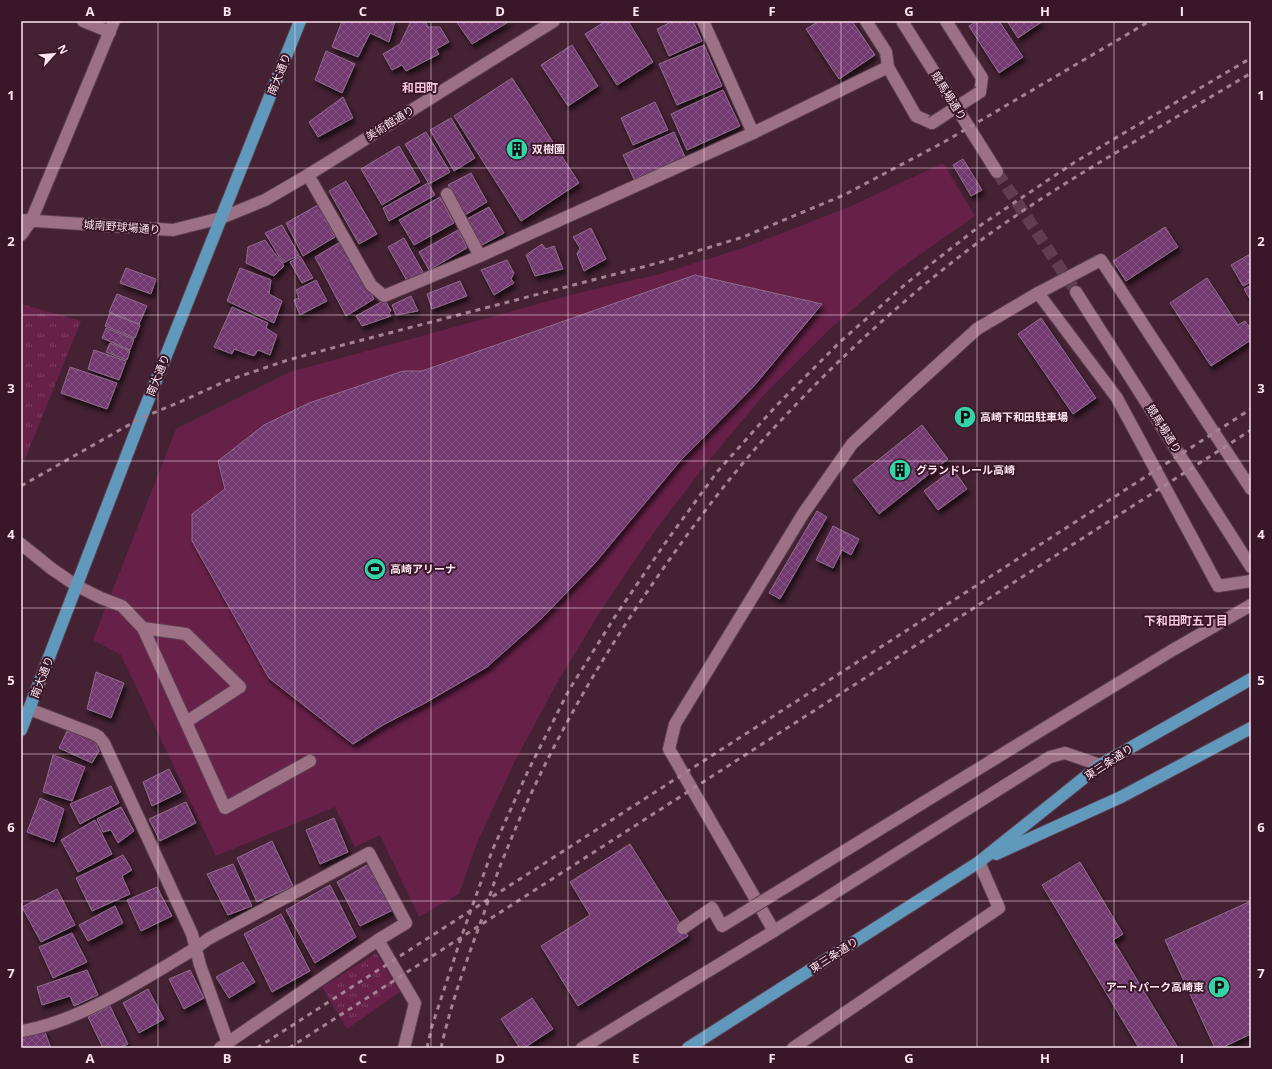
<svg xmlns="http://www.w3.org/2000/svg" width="1272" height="1069" font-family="'Open Sans','Noto Sans JP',sans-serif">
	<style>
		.green { fill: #672048 }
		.park { fill: url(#park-tufts) }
		.building { fill: url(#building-cross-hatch); stroke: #8e6d8b; filter: url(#shadow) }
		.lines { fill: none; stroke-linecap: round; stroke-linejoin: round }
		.minor-tunnel { stroke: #603e4f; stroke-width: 12; stroke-dasharray: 12 6; stroke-linecap: butt }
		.minor-casing { stroke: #5c3d4e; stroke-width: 14 }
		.major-casing { stroke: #5c3d4e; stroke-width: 14 }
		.minor { stroke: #9c7185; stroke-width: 12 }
		.major { stroke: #6199bd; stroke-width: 12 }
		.rail { stroke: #a18392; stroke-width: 3; stroke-dasharray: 5 5; stroke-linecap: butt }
		.minor-bridge-casing { stroke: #5c3d4e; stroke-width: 14; stroke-linecap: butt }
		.minor-bridge { stroke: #9c7185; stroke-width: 12 }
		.grid { fill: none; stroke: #fde4ef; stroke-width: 1; stroke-opacity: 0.55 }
		.labels { text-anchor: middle; stroke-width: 4; stroke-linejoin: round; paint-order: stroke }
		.street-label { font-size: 11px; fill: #fde4ef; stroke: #391729 }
		.poi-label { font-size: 11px; font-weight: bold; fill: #fde4ef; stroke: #391729; text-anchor: start }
		.neighbourhood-label { font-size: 12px; font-weight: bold; fill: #f4c5da; stroke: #391729 }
		.neatline { fill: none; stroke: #fde4ef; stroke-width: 1.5 }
		.grid-label { font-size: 13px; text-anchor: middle; font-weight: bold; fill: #fde4ef }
	</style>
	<defs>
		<pattern id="park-tufts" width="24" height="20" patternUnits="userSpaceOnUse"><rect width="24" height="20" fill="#672048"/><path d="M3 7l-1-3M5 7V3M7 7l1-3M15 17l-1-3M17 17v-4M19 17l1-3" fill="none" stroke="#7e4063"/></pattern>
		<pattern id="building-cross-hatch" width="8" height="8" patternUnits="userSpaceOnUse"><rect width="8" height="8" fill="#72386f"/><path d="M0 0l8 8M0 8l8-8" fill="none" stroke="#875584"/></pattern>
		<filter id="shadow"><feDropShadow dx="2.5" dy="4.5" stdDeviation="2" flood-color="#0009"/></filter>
	</defs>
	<rect width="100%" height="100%" fill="#442133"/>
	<polygon class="green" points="943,163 975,216 898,270 830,329 763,396 706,464 655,531 603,607 557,683 514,763 477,843 459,894 419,917 380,835 355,847 335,807 216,856 121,655 93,640 176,429 290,372 578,293 660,274 746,247 849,207"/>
	<g class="park">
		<polygon points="21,304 81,321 21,469"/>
		<polygon points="376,953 400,992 347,1029 322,987"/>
	</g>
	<g class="building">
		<polygon points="342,21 395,21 389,42 370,33 358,57 332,47"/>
		<polygon points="411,21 425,21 428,27 440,27 449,42 436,49 439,54 406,71 402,65 392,70 383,54 400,44"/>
		<polygon points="456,21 510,21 472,44"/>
		<polygon points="606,21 628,21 653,62 617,85 585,34"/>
		<polygon points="673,21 693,21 702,41 669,56 657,29"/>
		<polygon points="819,21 852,21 875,55 839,79 806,29"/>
		<polygon points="977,21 999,21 1023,57 999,73 969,26"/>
		<polygon points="1007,21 1043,21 1018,38"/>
		<polygon points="572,45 598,86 568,106 541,65"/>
		<polygon points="704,45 722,86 677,105 659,64"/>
		<polygon points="326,51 355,64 342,93 315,80"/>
		<polygon points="512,78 579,183 521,221 454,116"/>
		<polygon points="723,90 740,126 687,150 671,114"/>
		<polygon points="343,97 353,118 318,137 309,122"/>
		<polygon points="655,102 668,130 633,145 621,118"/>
		<polygon points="451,118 475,158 454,171 430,130"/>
		<polygon points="426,132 450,172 429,184 405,144"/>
		<polygon points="674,132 685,157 634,179 623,155"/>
		<polygon points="399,146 420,182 382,205 361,169"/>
		<polygon points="963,159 982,190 971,196 953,165"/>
		<polygon points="471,173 487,202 465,215 448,185"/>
		<polygon points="346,181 377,234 359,244 329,191"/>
		<polygon points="428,183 435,195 389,221 383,208"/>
		<polygon points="440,197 454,223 414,245 399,220"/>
		<polygon points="318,205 335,237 303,256 286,223"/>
		<polygon points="489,207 504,233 482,245 467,219"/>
		<polygon points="282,225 299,255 283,263 265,233"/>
		<polygon points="1165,227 1178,247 1126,281 1113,261"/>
		<polygon points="591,228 606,259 584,271 577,254 580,248 573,237"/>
		<polygon points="458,230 467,248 429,270 419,252"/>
		<polygon points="404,238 423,272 407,281 388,247"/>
		<polygon points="265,240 284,266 274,276 246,263 248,247"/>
		<polygon points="342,241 374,299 346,316 315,257"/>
		<polygon points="542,244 546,249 554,246 563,269 535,276 526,255"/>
		<polygon points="1250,254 1251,282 1243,286 1231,265"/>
		<polygon points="300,256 313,278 302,283 290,262"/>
		<polygon points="507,260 514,273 511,279 514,283 494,295 481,270"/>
		<polygon points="126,268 156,279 151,294 120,283"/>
		<polygon points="240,268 271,280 269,294 282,301 274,323 227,301"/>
		<polygon points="695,275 822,304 754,386 680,461 595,563 541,619 487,667 425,703 383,725 353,744 269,678 192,541 192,514 225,489 218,461 264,425 309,403 403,371 422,371"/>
		<polygon points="1207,278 1238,325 1245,321 1251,329 1251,340 1211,366 1170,303"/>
		<polygon points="316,280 327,301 300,315 294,300 299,298 296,290"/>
		<polygon points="460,281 467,296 432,309 427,294"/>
		<polygon points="1251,285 1251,301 1244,289"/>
		<polygon points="117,294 147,306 139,324 109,312"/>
		<polygon points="411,296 418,311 396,315 392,305"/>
		<polygon points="385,300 391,311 389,313 391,316 362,326 356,316"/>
		<polygon points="232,307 268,323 266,328 277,335 270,355 258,350 254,356 234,349 232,354 214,347"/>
		<polygon points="110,313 140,325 135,338 105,326"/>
		<polygon points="1041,318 1096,398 1073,414 1018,334"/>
		<polygon points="106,328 134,339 130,350 102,338"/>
		<polygon points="110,343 130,351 127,360 106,352"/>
		<polygon points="94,350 126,361 119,380 88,369"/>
		<polygon points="70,367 117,383 107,409 61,393"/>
		<polygon points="922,425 948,459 879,514 853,480"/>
		<polygon points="953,469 967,489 938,510 924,491"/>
		<polygon points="817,511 827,517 780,599 769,593"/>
		<polygon points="833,526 859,539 851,555 842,550 833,568 816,560"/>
		<polygon points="96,672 124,683 111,718 87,709"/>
		<polygon points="67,731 94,740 99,751 92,763 59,748"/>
		<polygon points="53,755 85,767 72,801 43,792"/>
		<polygon points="169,769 181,792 152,806 143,782"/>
		<polygon points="111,786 119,803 80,824 70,804"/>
		<polygon points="40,798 64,809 54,842 27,832"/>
		<polygon points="186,802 196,823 160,841 149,819"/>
		<polygon points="121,807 134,831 118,843 111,830 103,832 97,819"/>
		<polygon points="334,818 348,852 320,864 306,830"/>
		<polygon points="95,820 112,854 78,872 61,840"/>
		<polygon points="272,841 293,886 257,902 237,858"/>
		<polygon points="630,844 688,936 578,1006 541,946 590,915 570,882"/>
		<polygon points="123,855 132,870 122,876 130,894 92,911 76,878"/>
		<polygon points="1080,862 1123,934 1113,940 1178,1048 1139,1048 1042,885"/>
		<polygon points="233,864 252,906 228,915 207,874"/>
		<polygon points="369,864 393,910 360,926 337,882"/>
		<polygon points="330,885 356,937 315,963 286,910"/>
		<polygon points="157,887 172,916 141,931 127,900"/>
		<polygon points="57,889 75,925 41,942 22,907"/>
		<polygon points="1251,901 1251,1034 1221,1048 1215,1048 1165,940"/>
		<polygon points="115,906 123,923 88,941 79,925"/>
		<polygon points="281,914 310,971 272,992 244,934"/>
		<polygon points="72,933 87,962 53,978 39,947"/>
		<polygon points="243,962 255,982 229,998 216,977"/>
		<polygon points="87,970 98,995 74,1006 70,996 42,1005 37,987"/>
		<polygon points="190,970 204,998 184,1009 169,979"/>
		<polygon points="148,989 164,1019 139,1033 123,1003"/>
		<polygon points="532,998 553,1029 524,1048 520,1048 501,1019"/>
		<polygon points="110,1006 128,1044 119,1048 103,1048 88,1017"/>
		<polygon points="44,1030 51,1048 21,1048 21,1038"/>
	</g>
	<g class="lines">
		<polyline class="minor-tunnel" points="997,172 1076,292"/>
		<g class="minor-casing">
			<g id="minor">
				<polyline points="83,21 110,32"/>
				<polyline points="703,21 753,133"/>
				<polyline points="866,21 886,52 888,67 916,116 932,123"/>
				<polyline points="902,21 997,172"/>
				<polyline points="946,21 982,78 980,92"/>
				<polyline points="308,175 371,285 384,296 480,256 753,133 888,67"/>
				<polyline points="447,194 480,256"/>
				<polyline points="21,220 173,230 221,218 265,200 308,175 554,21"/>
				<polyline points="21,235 31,221 114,21"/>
				<polyline points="1076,292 1251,567"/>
				<polyline points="1251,489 1101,260 1038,293 1117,398 1218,586 1251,581"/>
				<polyline points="21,544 52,569 77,586 101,598 122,606 143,628 225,808 310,761"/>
				<polyline points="143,628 186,634 240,687 186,722"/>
				<polyline points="29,709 94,734 99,737 104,743 192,934 200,965 228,1043"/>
				<polyline points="1071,712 1171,651 1251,605"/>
				<polyline points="774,931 669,749 675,724 803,514 852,444 911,389 977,329 1038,293"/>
				<polyline points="378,940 415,1003 404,1048"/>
				<path d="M 21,1031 C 80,1022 145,978 196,948 L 208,939 L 369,853 L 406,923 L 378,940 L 220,1048"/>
				<polyline points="582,1048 774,931 1050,757 1065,753 1100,765"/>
				<polyline points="793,1048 999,908 979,862"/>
			</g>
		</g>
		<g class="major-casing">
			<g id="major">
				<polyline points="21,730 141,418 300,21"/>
				<polyline points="996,854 1121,797 1251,728"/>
				<polyline points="688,1048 979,862 1100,765 1251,679"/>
			</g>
		</g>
		<use href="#minor" class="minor"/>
		<use href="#major" class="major"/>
		<g class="rail">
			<polyline points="21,486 141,418 180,402 226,381 288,360 343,345 658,263 743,237 844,195 944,142 1150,21"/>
			<polyline points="257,1048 1251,409"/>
			<polyline points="289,1048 1251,430"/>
			<polyline points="427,1048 432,1026 462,935 492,851 528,771 569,690 616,615 668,539 717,472 776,406 840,342 908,282 981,225 1075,162 1251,58"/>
			<path d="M 441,1048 C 451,1003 467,959 483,916 C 490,896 496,875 505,854 C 542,761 592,672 649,589 C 691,528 735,468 787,414 C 847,350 917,287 988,235 C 1072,175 1163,126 1251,73"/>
		</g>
		<g class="minor-bridge-casing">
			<g id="minor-bridge">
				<polyline points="932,123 980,92"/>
				<polyline points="683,928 712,908 722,926 1071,712"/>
			</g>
		</g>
		<use href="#minor-bridge" class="minor-bridge"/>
	</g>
	<path class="grid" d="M 158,21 L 158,1048M 295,21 L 295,1048M 431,21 L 431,1048M 568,21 L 568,1048M 704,21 L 704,1048M 841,21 L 841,1048M 977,21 L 977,1048M 1114,21 L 1114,1048M 21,168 L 1251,168M 21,315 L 1251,315M 21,461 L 1251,461M 21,608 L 1251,608M 21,754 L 1251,754M 21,901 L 1251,901"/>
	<defs>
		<g id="building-disc" transform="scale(1.15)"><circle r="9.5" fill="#34d4a8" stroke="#391729"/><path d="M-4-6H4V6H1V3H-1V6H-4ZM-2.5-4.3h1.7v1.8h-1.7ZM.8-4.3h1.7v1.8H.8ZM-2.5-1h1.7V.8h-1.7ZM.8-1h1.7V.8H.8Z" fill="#111"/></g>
		<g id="parking-disc" transform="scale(1.15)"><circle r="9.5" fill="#34d4a8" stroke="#391729"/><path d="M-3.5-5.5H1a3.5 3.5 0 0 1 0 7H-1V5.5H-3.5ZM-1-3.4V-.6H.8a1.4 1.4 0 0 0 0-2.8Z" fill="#111"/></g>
		<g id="stadium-disc" transform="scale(1.15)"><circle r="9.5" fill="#34d4a8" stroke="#391729"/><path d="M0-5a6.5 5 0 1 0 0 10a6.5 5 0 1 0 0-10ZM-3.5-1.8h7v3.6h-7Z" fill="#111"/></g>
	</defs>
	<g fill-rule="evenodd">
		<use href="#building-disc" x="517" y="149"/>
		<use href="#parking-disc" x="965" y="417"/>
		<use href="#building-disc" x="900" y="470"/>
		<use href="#stadium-disc" x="375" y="569"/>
		<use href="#parking-disc" x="1219" y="987"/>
	</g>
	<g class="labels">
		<g class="street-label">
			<text transform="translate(279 74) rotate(-68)" y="4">南大通り</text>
			<text transform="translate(949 96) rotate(58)" y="4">競馬場通り</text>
			<text transform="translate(390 123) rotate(-32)" y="4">美術館通り</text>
			<text transform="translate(122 227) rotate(4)" y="4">城南野球場通り</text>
			<text transform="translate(158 375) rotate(-68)" y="4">南大通り</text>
			<text transform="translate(1164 429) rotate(58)" y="4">競馬場通り</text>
			<text transform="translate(42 677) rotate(-69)" y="4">南大通り</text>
			<text transform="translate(1109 762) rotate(-33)" y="4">東三条通り</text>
			<text transform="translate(834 955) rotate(-33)" y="4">東三条通り</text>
		</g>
		<g class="poi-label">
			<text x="532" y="153">双樹園</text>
			<text x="980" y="421">高崎下和田駐車場</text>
			<text x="916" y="474">グランドレール高崎</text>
			<text x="390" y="573">高崎アリーナ</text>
			<text x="1204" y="991" text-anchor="end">アートパーク高崎東</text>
		</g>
		<g class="neighbourhood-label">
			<text x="420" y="92">和田町</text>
			<text x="1186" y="625">下和田町五丁目</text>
		</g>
	</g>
	<rect width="1272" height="1069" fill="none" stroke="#391729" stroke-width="44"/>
	<g transform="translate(54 54) rotate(63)" stroke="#391729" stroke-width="3" paint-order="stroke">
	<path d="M0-3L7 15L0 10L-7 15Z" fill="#fde4ef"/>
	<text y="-6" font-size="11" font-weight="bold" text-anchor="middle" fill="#fde4ef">N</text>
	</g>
	<rect x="22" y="22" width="1228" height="1025" class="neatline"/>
	<g class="grid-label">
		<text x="90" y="16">A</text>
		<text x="227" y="16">B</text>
		<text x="363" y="16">C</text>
		<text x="500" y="16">D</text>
		<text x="636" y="16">E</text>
		<text x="772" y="16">F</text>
		<text x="909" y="16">G</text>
		<text x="1045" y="16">H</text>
		<text x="1182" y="16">I</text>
		<text x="11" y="100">1</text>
		<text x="1261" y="100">1</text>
		<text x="11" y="246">2</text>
		<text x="1261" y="246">2</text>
		<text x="11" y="393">3</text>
		<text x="1261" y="393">3</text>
		<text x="11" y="539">4</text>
		<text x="1261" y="539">4</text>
		<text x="11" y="685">5</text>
		<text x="1261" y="685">5</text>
		<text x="11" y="832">6</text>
		<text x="1261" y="832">6</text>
		<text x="11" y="978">7</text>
		<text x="1261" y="978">7</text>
		<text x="90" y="1063">A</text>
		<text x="227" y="1063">B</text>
		<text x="363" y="1063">C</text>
		<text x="500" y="1063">D</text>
		<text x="636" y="1063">E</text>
		<text x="772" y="1063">F</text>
		<text x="909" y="1063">G</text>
		<text x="1045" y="1063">H</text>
		<text x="1182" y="1063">I</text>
	</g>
</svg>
